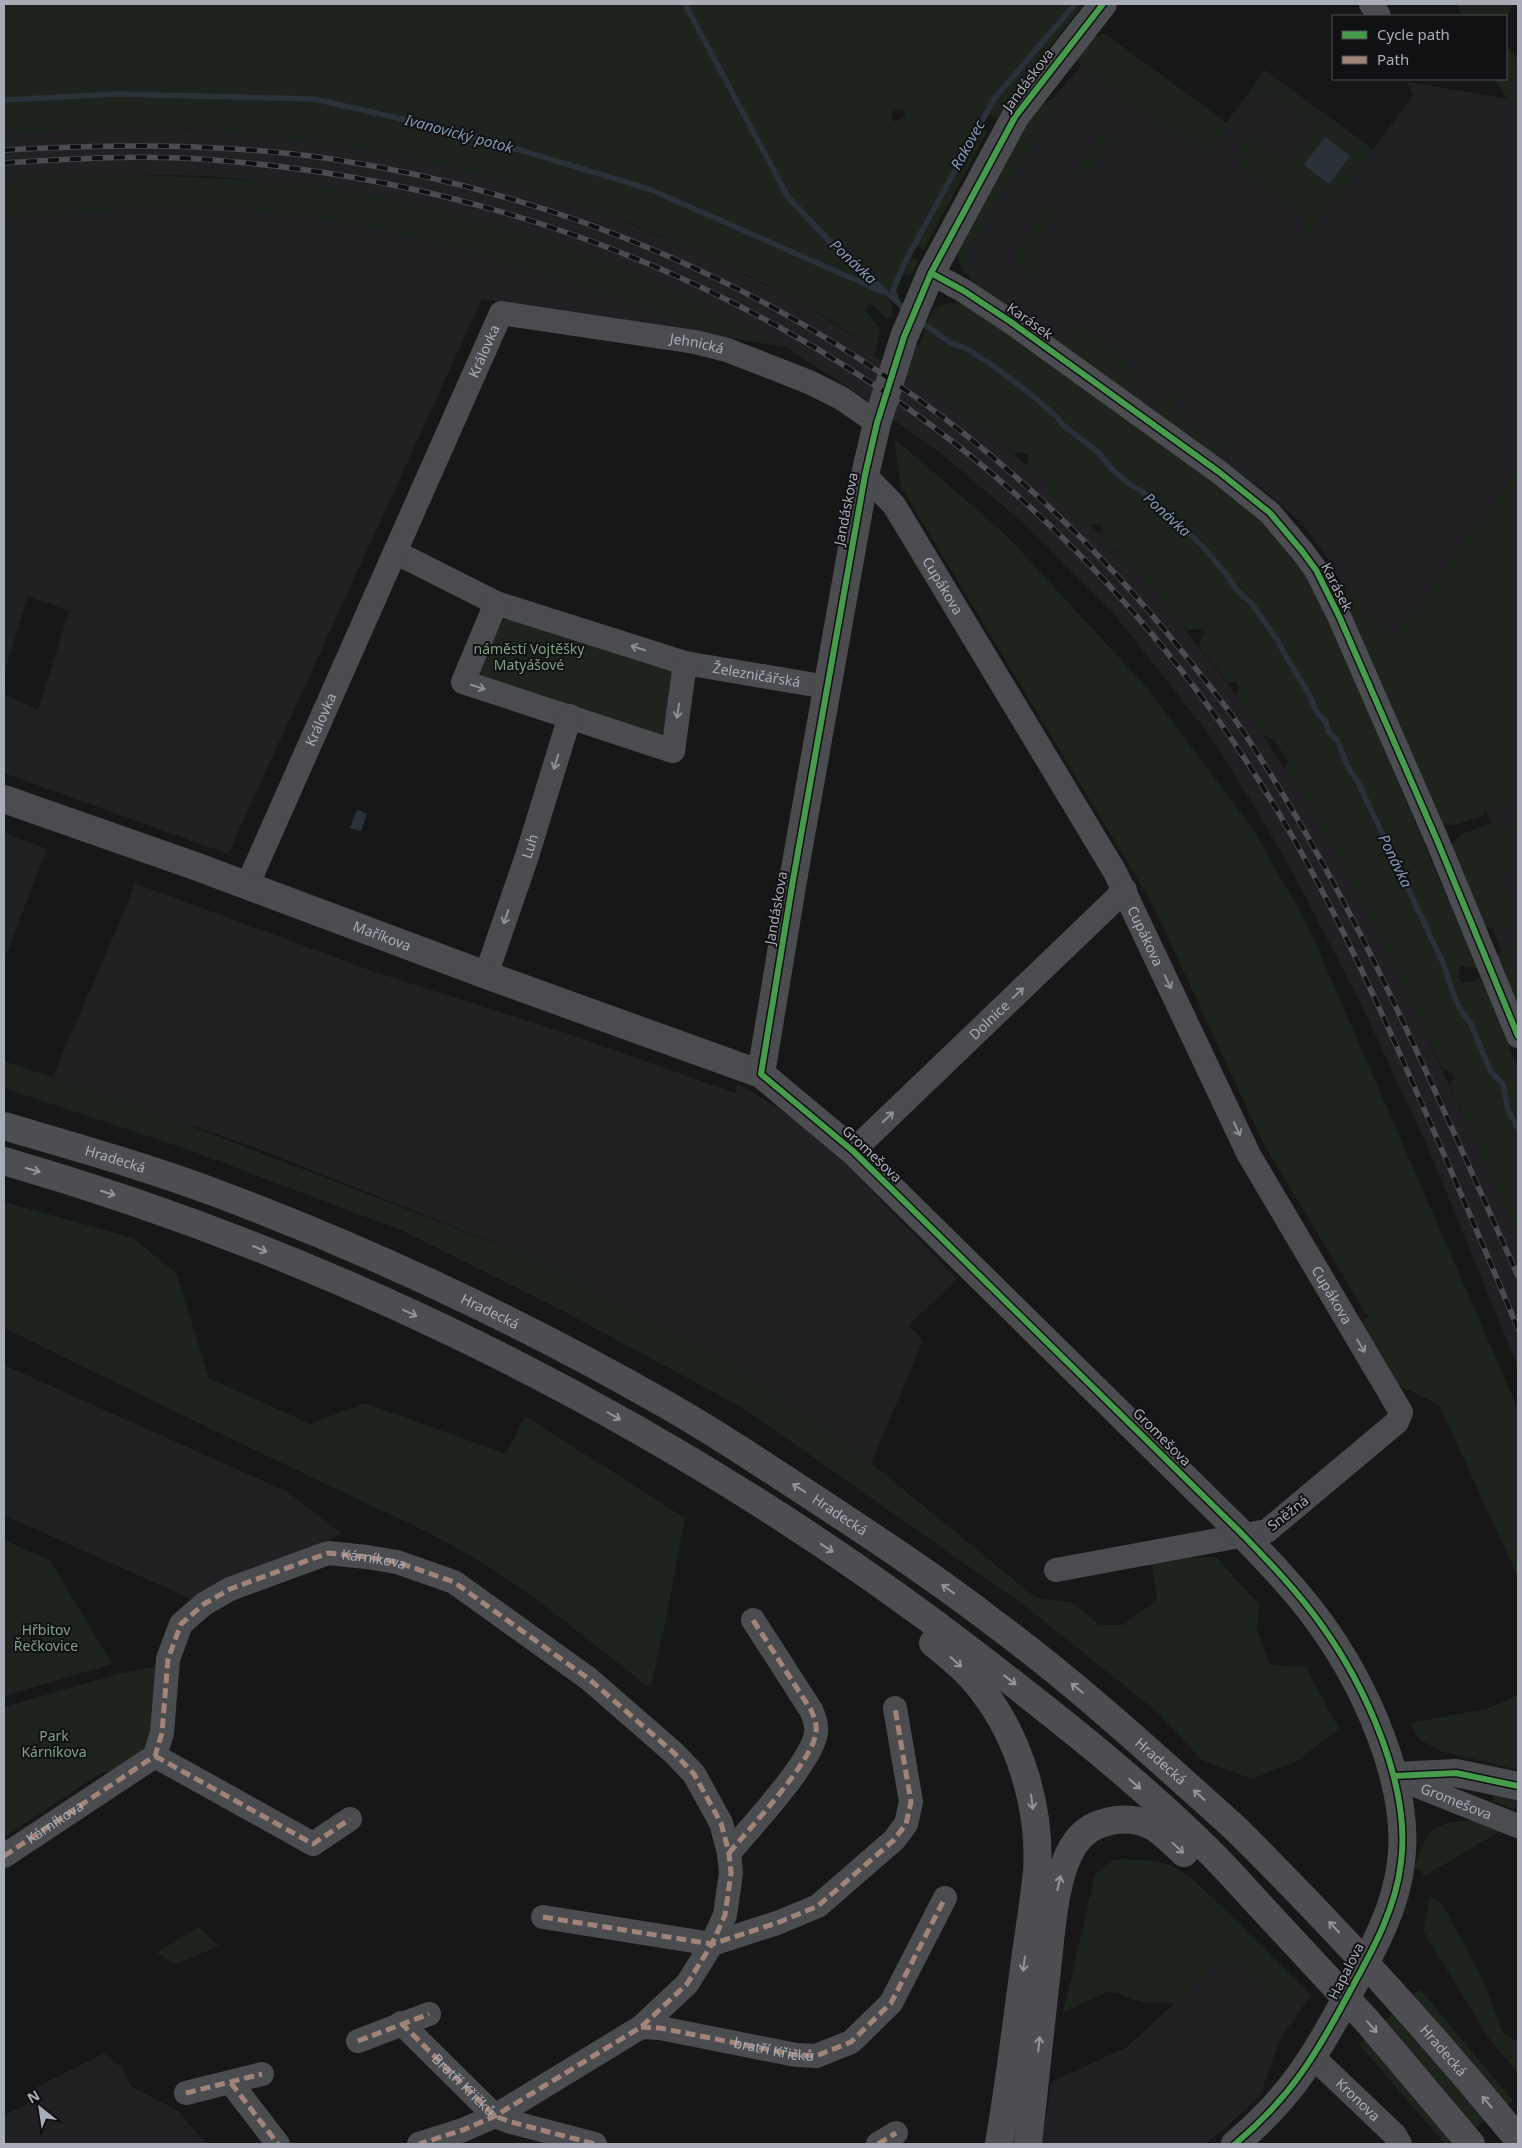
<svg xmlns="http://www.w3.org/2000/svg" width="1522" height="2148" font-family="'Noto Sans',sans-serif">
	<style>
		.built { fill: #212123 }
		.green { fill: #1d241e; fill-rule: evenodd }
		.water { fill: #2a3239 }
		.lines { fill: none; stroke-linecap: round; stroke-linejoin: round }
		.stream { stroke: #2a3239; stroke-width: 5.5 }
		.minor { stroke: #4b4c50; stroke-width: 24 }
		.tertiary { stroke: #4b4c50; stroke-width: 28 }
		.trunk { stroke: #4e4e52; stroke-width: 28 }
		.rail-casing { stroke: #4b4c4f; stroke-width: 5.5 }
		.rail { stroke: #111113; stroke-width: 4; stroke-dasharray: 11; stroke-linecap: butt }
		.trunk-bridge { stroke: #4e4e52; stroke-width: 28 }
		.quiet { stroke: #a18479; stroke-width: 5; stroke-dasharray: 10 5; stroke-linecap: butt }
		.cycleway-casing { stroke: #111113; stroke-width: 9 }
		.cycleway { stroke: #469c4c; stroke-width: 6 }
		.oneway { stroke: #8c9099 }
		.oneway2 { stroke: #92959e }
		.labels { text-anchor: middle; stroke-width: 4; stroke-linejoin: round; paint-order: stroke }
		.street-label { font-size: 14px; fill: #a8adb8; stroke: #111113 }
		.park-label { font-size: 14px; fill: #7fa381; stroke: #111113 }
		.water-label { font-size: 15px; font-style: italic; fill: #7f9bb3; stroke: #111113 }
	</style>
	<rect width="100%" height="100%" fill="#171717"/>
	<g class="built">
		<polygon points="1106,35 1226,123 1265,70 1373,149 1413,96 1407,82 1508,99 1518,106 1518,468 1394,637 1356,609 1328,559 1302,524 1271,496 980,284 963,251 1038,115 1081,66"/>
		<polygon points="102,128 213,130 333,143 451,165 578,203 702,253 808,307 876,351 874,356 907,379 912,374 973,420 1059,493 1153,589 1245,706 1290,777 1331,844 1369,917 1404,986 1518,1237 1518,1367 1429,1150 1362,1006 1290,867 1251,801 1208,733 1118,619 1028,527 944,456 851,389 785,347 626,271 563,246 440,210 326,188 210,176 103,174 4,179 4,133"/>
		<polygon points="237,208 371,227 477,254 623,299 712,335 648,323 482,299 228,854 4,773 4,694 38,710 69,611 28,596 4,674 4,218 138,209"/>
		<polygon points="1518,798 1518,990 1455,842 1463,834 1491,823 1486,811"/>
		<polygon points="4,832 47,849 4,960"/>
		<polygon points="134,883 372,971 569,1034 735,1093 738,1084 795,1118 836,1154 957,1279 909,1325 923,1341 871,1463 734,1365 531,1257 251,1146 52,1078 127,905"/>
		<polygon points="4,1365 288,1492 342,1534 191,1599 4,1515"/>
		<polygon points="1261,1945 1311,1995 1280,2039 1260,2096 1224,2129 1205,2144 1042,2144 1051,2082 1127,2047 1218,1963"/>
		<polygon points="104,2053 122,2068 131,2086 178,2111 206,2144 4,2144 4,2115 41,2097 37,2087"/>
	</g>
	<g class="green">
		<path d="M 4,4 L 1083,4 L 1010,98 L 997,119 L 992,115 L 981,116 L 979,121 L 983,129 L 987,132 L 924,250 L 917,246 L 912,250 L 910,256 L 919,261 L 910,276 L 904,274 L 895,294 L 884,287 L 883,294 L 891,303 L 893,316 L 888,319 L 870,303 L 865,310 L 880,329 L 876,351 C 853,336 831,319 806,306 C 641,215 463,156 275,137 C 254,135 232,131 211,130 C 142,127 73,130 4,133 ZM 898,108 L 905,111 L 905,116 L 895,122 L 892,118 L 892,112 Z"/>
		<polygon points="1456,4 1513,4 1506,18 1506,16 1463,16"/>
		<path d="M 1104,33 L 1227,123 L 1263,73 L 1361,144 L 1363,142 L 1370,147 L 1369,155 L 1301,248 C 1304,233 1304,224 1297,210 L 1238,166 L 1236,152 L 1244,139 L 1251,135 L 1289,163 L 1317,126 L 1261,85 L 1215,145 L 1209,149 L 1181,137 L 1129,105 L 1094,75 L 1091,73 L 1088,77 L 1077,60 L 1076,54 L 1086,42 Z"/>
		<polygon points="1506,47 1518,59 1518,106 1508,99 1494,79 1506,79"/>
		<polygon points="1049,100 1059,101 965,256 980,284 1064,345 1079,324 1122,357 1138,382 1137,388 1129,392 1113,383 1113,376 1118,370 1110,363 1098,374 978,287 961,268 957,252 981,200 1038,106"/>
		<polygon points="1104,132 1108,132 1117,136 1086,179 1074,170 1100,135"/>
		<path d="M 103,174 C 177,176 252,178 326,188 C 443,205 577,244 684,295 C 718,312 751,330 785,347 L 712,335 L 623,299 L 477,254 L 371,227 L 237,208 L 138,209 L 4,218 L 4,179 Z"/>
		<path d="M 1051,202 L 1063,210 L 1033,250 L 1047,260 L 1033,279 C 1021,271 1012,262 1017,247 Z"/>
		<path d="M 950,303 L 963,304 L 1000,325 L 1251,510 C 1280,539 1305,569 1323,606 L 1477,968 L 1460,966 L 1458,976 L 1462,983 L 1471,982 L 1480,977 L 1518,1068 L 1518,1237 L 1449,1084 L 1455,1078 L 1453,1073 L 1443,1070 C 1395,968 1347,864 1285,769 L 1288,761 L 1274,740 L 1264,735 L 1236,694 L 1239,686 L 1235,681 L 1228,683 L 1198,645 L 1205,632 L 1202,628 L 1186,630 L 1153,589 L 1114,548 L 1107,549 L 1096,539 L 1102,529 L 1100,524 L 1081,526 L 1072,516 L 1074,508 L 1067,501 L 1057,502 L 1049,493 L 1048,484 L 1027,466 L 1028,455 L 1021,452 L 1014,454 L 973,420 L 967,423 L 958,414 L 956,407 L 912,374 L 907,379 L 903,377 L 915,345 L 919,346 L 930,316 L 935,309 L 932,308 Z"/>
		<polygon points="1196,381 1174,408 1184,417 1182,421 1214,445 1218,440 1226,439 1228,444 1226,448 1216,453 1203,451 1155,413 1153,406 1159,399"/>
		<polygon points="894,438 1006,535 1148,689 1252,828 1307,924 1518,1409 1518,1577 1439,1405 1399,1385 1361,1323 1368,1317 1264,1145 1152,903 901,487"/>
		<polygon points="1518,468 1518,798 1483,812 1484,816 1451,826 1438,823 1340,599 1352,589 1361,595 1358,603 1359,611 1394,637"/>
		<polygon points="522,617 675,667 665,730 659,734 646,731 481,676 480,670 499,623 506,619"/>
		<path d="M 1491,823 L 1494,828 L 1503,825 L 1506,832 L 1518,827 L 1518,866 L 1499,874 L 1518,921 C 1501,929 1497,933 1479,923 L 1448,850 L 1460,835 Z"/>
		<polygon points="1516,943 1518,943 1518,1014 1495,961 1499,952"/>
		<polygon points="4,1061 151,1111 531,1257 734,1365 871,1463 1036,1598 1071,1602 1100,1625 1123,1625 1157,1600 1151,1559 1216,1557 1259,1605 1257,1630 1270,1665 1306,1667 1339,1729 1297,1761 1252,1779 1202,1760 1156,1711 1025,1606 743,1408 563,1311 403,1231 192,1151 4,1088"/>
		<polygon points="4,1202 133,1238 176,1273 209,1378 310,1424 365,1403 506,1454 525,1416 685,1518 666,1619 651,1685 647,1686 530,1594 471,1556 427,1532 246,1446 4,1328"/>
		<polygon points="4,1540 50,1560 112,1664 4,1696"/>
		<polygon points="157,1666 149,1746 119,1770 101,1773 4,1837 4,1707 118,1674"/>
		<polygon points="1518,1695 1518,1770 1441,1751 1420,1740 1410,1723 1489,1708"/>
		<polygon points="1495,1793 1518,1798 1518,1811 1492,1801"/>
		<path d="M 1474,1820 L 1500,1831 L 1421,1878 L 1423,1871 L 1414,1868 C 1427,1830 1432,1822 1474,1820 Z"/>
		<polygon points="1123,1859 1155,1861 1170,1865 1189,1876 1239,1923 1301,1986 1281,2007 1235,1962 1222,1968 1218,1963 1175,2003 1141,2002 1117,1993 1106,1992 1063,2013 1095,1875 1111,1861"/>
		<polygon points="1430,1896 1442,1904 1480,1974 1503,2033 1518,2042 1518,2073 1488,2037 1423,1931"/>
		<polygon points="198,1927 219,1946 175,1964 157,1953"/>
		<polygon points="1420,1989 1513,2101 1453,2144 1445,2144 1359,2044"/>
	</g>
	<g class="water">
		<polygon points="1325,137 1350,156 1329,184 1304,165"/>
		<polygon points="357,810 367,813 361,831 350,828"/>
	</g>
	<g class="lines">
		<g class="stream">
			<polyline points="685,4 788,197 835,247 906,310"/>
			<polyline points="4,100 117,94 314,99 464,133 649,189 883,292"/>
			<polyline points="897,300 893,290 904,264 994,99 1075,4"/>
			<path d="M 919,321 L 951,343 L 965,348 L 988,362 L 1033,396 L 1057,417 L 1062,424 L 1099,453 L 1109,466 L 1128,483 L 1143,492 L 1181,530 L 1190,534 L 1205,549 L 1226,574 L 1236,589 L 1252,604 L 1278,641 L 1284,653 L 1310,696 L 1317,713 L 1326,722 L 1328,732 L 1337,740 L 1349,769 L 1358,782 L 1443,963 C 1450,982 1455,1007 1470,1022 L 1491,1072 L 1503,1084 L 1508,1110 L 1518,1128"/>
		</g>
		<g class="minor">
			<polyline points="1371,4 1379,16"/>
			<polyline points="931,273 964,291 1011,322 1219,472 1270,513 1302,551 1316,570 1339,616 1437,840 1518,1036"/>
			<path id="s1" d="M 865,475 L 894,505 L 1115,872 L 1249,1155 L 1401,1412 L 1397,1422 L 1267,1531 L 1056,1570"/>
			<path id="s2" d="M 395,552 L 496,603 L 685,663 L 827,687"/>
			<polyline points="496,603 463,682 673,751 685,663"/>
			<path id="s3" d="M 247,886 L 501,313 L 695,342 L 727,350 L 809,382 L 841,398 L 877,423"/>
			<path id="s4" d="M 486,975 L 527,856 L 570,716"/>
			<path id="s5" d="M 853,1151 L 1125,890"/>
			<polyline points="155,1756 313,1844 350,1819"/>
			<path id="s6" d="M 1395,1777 L 1518,1826"/>
			<path d="M 729,1853 C 749,1829 814,1760 816,1732 C 817,1724 814,1717 811,1710 L 753,1620"/>
			<polyline points="4,1856 155,1756 162,1733 168,1659 181,1624 204,1604 230,1589 328,1553 367,1557 397,1562 454,1582 589,1679 674,1753 694,1774 721,1823 729,1853 731,1873 725,1915 712,1944 687,1984 641,2027 495,2116 463,2130 419,2144"/>
			<polyline points="543,1917 712,1944 777,1923 818,1906 894,1840 906,1824 911,1802 895,1708"/>
			<path id="s7" d="M 401,2023 L 495,2116 L 511,2122 L 595,2144"/>
			<path id="s8" d="M 641,2027 L 660,2028 L 796,2055 L 816,2056 L 851,2042 L 891,2003 L 945,1898"/>
			<polyline points="358,2041 429,2014"/>
			<path id="s9" d="M 1313,2057 L 1395,2135 L 1400,2144"/>
			<polyline points="231,2083 278,2144"/>
			<polyline points="186,2093 262,2074"/>
			<polyline points="878,2144 896,2133"/>
		</g>
		<g class="tertiary">
			<path id="s10" d="M 4,799 L 195,866 L 486,975 L 761,1074 L 853,1151 L 1243,1535 C 1270,1563 1297,1591 1320,1623 C 1365,1685 1411,1785 1401,1862 C 1396,1909 1372,1951 1350,1991 C 1316,2055 1291,2097 1235,2144"/>
			<polyline points="761,1074 793,880 865,475 877,423 904,337 931,273 1015,117 1103,4"/>
			<polyline points="1394,1776 1456,1773 1518,1786"/>
		</g>
		<g class="trunk">
			<path id="s11" d="M 4,1126 C 75,1147 147,1167 216,1193 C 371,1251 521,1322 665,1404 C 713,1431 759,1462 805,1492 C 869,1534 933,1576 994,1623 C 1079,1686 1156,1757 1235,1828"/>
			<path d="M 4,1161 C 356,1263 688,1433 978,1656 C 1058,1718 1140,1782 1212,1854 C 1231,1873 1249,1894 1268,1914"/>
			<path d="M 933,1643 C 950,1657 969,1672 982,1690 C 1020,1739 1041,1809 1037,1871 C 1034,1903 1028,1936 1024,1968 C 1016,2027 1009,2086 999,2144"/>
			<path d="M 1028,2144 C 1034,2089 1040,2033 1046,1978 C 1051,1939 1053,1877 1074,1845 C 1089,1820 1127,1813 1152,1826 C 1164,1833 1174,1844 1184,1853"/>
		</g>
		<g class="rail-casing">
			<g id="rail">
				<path d="M 4,150 C 114,144 223,143 332,159 C 665,210 966,383 1177,645 C 1196,669 1216,693 1234,718 C 1352,891 1433,1087 1518,1276"/>
				<path d="M 4,163 C 73,159 143,154 213,160 C 617,190 984,389 1219,721 C 1296,829 1354,949 1407,1070 C 1445,1156 1482,1242 1518,1329"/>
			</g>
		</g>
		<use href="#rail" class="rail"/>
		<g class="trunk-bridge">
			<path id="s12" d="M 1235,1828 C 1335,1927 1429,2030 1518,2139"/>
			<polyline points="1268,1914 1368,2022 1471,2144"/>
		</g>
		<g class="quiet">
			<polyline points="155,1756 313,1844 350,1819"/>
			<path d="M 729,1853 C 749,1829 814,1760 816,1732 C 817,1724 814,1717 811,1710 L 753,1620"/>
			<path id="s13" d="M 4,1856 L 155,1756 L 162,1733 L 168,1659 L 181,1624 L 204,1604 L 230,1589 L 328,1553 L 367,1557 L 397,1562 L 454,1582 L 589,1679 L 674,1753 L 694,1774 L 721,1823 L 729,1853 L 731,1873 L 725,1915 L 712,1944 L 687,1984 L 641,2027 L 495,2116 L 463,2130 L 419,2144"/>
			<polyline points="543,1917 712,1944 777,1923 818,1906 894,1840 906,1824 911,1802 895,1708"/>
			<polyline points="401,2023 495,2116 511,2122 595,2144"/>
			<polyline points="641,2027 660,2028 796,2055 816,2056 851,2042 891,2003 945,1898"/>
			<polyline points="358,2041 429,2014"/>
			<polyline points="231,2083 278,2144"/>
			<polyline points="186,2093 262,2074"/>
			<polyline points="878,2144 896,2133"/>
		</g>
		<g class="cycleway-casing">
			<g id="cycleway">
				<path d="M 1103,4 L 1015,117 L 931,273 L 904,337 L 877,423 L 865,475 L 793,880 L 761,1074 L 853,1151 L 1243,1535 C 1270,1563 1297,1591 1320,1623 C 1365,1685 1411,1785 1401,1862 C 1396,1909 1372,1951 1350,1991 C 1316,2055 1291,2097 1235,2144"/>
				<polyline points="931,273 964,291 1011,322 1219,472 1270,513 1302,551 1316,570 1339,616 1437,840 1518,1036"/>
				<polyline points="1394,1776 1456,1773 1518,1786"/>
			</g>
		</g>
		<use href="#cycleway" class="cycleway"/>
	</g>
	<defs><path id="oneway-shaft" d="M-6 0H5M1.5-3L5.5 0L1.5 3" fill="none" stroke-width="1.6" stroke-linecap="round" stroke-linejoin="round" transform="scale(1.25)"/></defs>
	<g class="oneway">
		<use href="#oneway-shaft" transform="translate(638 648) rotate(-162)"/>
		<use href="#oneway-shaft" transform="translate(478 687) rotate(18)"/>
		<use href="#oneway-shaft" transform="translate(678 711) rotate(98)"/>
		<use href="#oneway-shaft" transform="translate(556 762) rotate(107)"/>
		<use href="#oneway-shaft" transform="translate(506 917) rotate(109)"/>
		<use href="#oneway-shaft" transform="translate(1168 982) rotate(64)"/>
		<use href="#oneway-shaft" transform="translate(1018 993) rotate(-44)"/>
		<use href="#oneway-shaft" transform="translate(888 1117) rotate(-44)"/>
		<use href="#oneway-shaft" transform="translate(1237 1129) rotate(65)"/>
		<use href="#oneway-shaft" transform="translate(1361 1346) rotate(59)"/>
	</g>
	<g class="oneway2">
		<use href="#oneway-shaft" transform="translate(33 1170) rotate(16)"/>
		<use href="#oneway-shaft" transform="translate(108 1193) rotate(18)"/>
		<use href="#oneway-shaft" transform="translate(260 1249) rotate(23)"/>
		<use href="#oneway-shaft" transform="translate(410 1313) rotate(25)"/>
		<use href="#oneway-shaft" transform="translate(614 1416) rotate(30)"/>
		<use href="#oneway-shaft" transform="translate(799 1488) rotate(-147)"/>
		<use href="#oneway-shaft" transform="translate(827 1548) rotate(33)"/>
		<use href="#oneway-shaft" transform="translate(948 1589) rotate(-144)"/>
		<use href="#oneway-shaft" transform="translate(956 1662) rotate(42)"/>
		<use href="#oneway-shaft" transform="translate(1010 1680) rotate(38)"/>
		<use href="#oneway-shaft" transform="translate(1077 1688) rotate(-141)"/>
		<use href="#oneway-shaft" transform="translate(1135 1784) rotate(42)"/>
		<use href="#oneway-shaft" transform="translate(1199 1795) rotate(-138)"/>
		<use href="#oneway-shaft" transform="translate(1032 1802) rotate(83)"/>
		<use href="#oneway-shaft" transform="translate(1178 1848) rotate(43)"/>
		<use href="#oneway-shaft" transform="translate(1059 1883) rotate(-77)"/>
		<use href="#oneway-shaft" transform="translate(1334 1927) rotate(-133)"/>
		<use href="#oneway-shaft" transform="translate(1024 1964) rotate(97)"/>
		<use href="#oneway-shaft" transform="translate(1372 2027) rotate(49)"/>
		<use href="#oneway-shaft" transform="translate(1039 2044) rotate(-84)"/>
		<use href="#oneway-shaft" transform="translate(1487 2102) rotate(-130)"/>
	</g>
	<g class="labels">
		<g class="street-label">
			<text transform="translate(1028 80) rotate(-53)" y="5">Jandáskova</text>
			<text transform="translate(1030 321) rotate(35)" y="5">Karásek</text>
			<text dy="5" stroke="none"><textPath href="#s3" startOffset="825">Jehnická</textPath></text>
			<text dy="5" stroke="none"><textPath href="#s3" startOffset="585">Královka</textPath></text>
			<text transform="translate(846 509) rotate(-79)" y="5">Jandáskova</text>
			<text dy="5" stroke="none"><textPath href="#s1" startOffset="136">Cupákova</textPath></text>
			<text transform="translate(1337 587) rotate(63)" y="5">Karásek</text>
			<text dy="5" stroke="none"><textPath href="#s2" startOffset="384">Železničářská</textPath></text>
			<text dy="5" stroke="none"><textPath href="#s3" startOffset="182">Královka</textPath></text>
			<text dy="5" stroke="none"><textPath href="#s4" startOffset="136">Luh</textPath></text>
			<text transform="translate(776 908) rotate(-80)" y="5">Jandáskova</text>
			<text dy="5" stroke="none"><textPath href="#s10" startOffset="402">Maříkova</textPath></text>
			<text dy="5" stroke="none"><textPath href="#s1" startOffset="541">Cupákova</textPath></text>
			<text dy="5" stroke="none"><textPath href="#s5" startOffset="189">Dolnice</textPath></text>
			<text transform="translate(872 1154) rotate(43)" y="5">Gromešova</text>
			<text dy="5" stroke="none"><textPath href="#s11" startOffset="116">Hradecká</textPath></text>
			<text dy="5" stroke="none"><textPath href="#s1" startOffset="946">Cupákova</textPath></text>
			<text dy="5" stroke="none"><textPath href="#s11" startOffset="521">Hradecká</textPath></text>
			<text transform="translate(1162 1437) rotate(45)" y="5">Gromešova</text>
			<text transform="translate(1288 1513) rotate(-38)" y="5">Sněžná</text>
			<text dy="5" stroke="none"><textPath href="#s11" startOffset="926">Hradecká</textPath></text>
			<text dy="5" stroke="none"><textPath href="#s13" startOffset="528">Kárníkova</textPath></text>
			<text dy="5" stroke="none"><textPath href="#s11" startOffset="1331">Hradecká</textPath></text>
			<text dy="5" stroke="none"><textPath href="#s6" startOffset="66">Gromešova</textPath></text>
			<text dy="5" stroke="none"><textPath href="#s13" startOffset="61">Kárníkova</textPath></text>
			<text transform="translate(1346 1971) rotate(-63)" y="5">Hapalova</text>
			<text dy="5" stroke="none"><textPath href="#s8" startOffset="135">bratří Křičků</textPath></text>
			<text dy="5" stroke="none"><textPath href="#s12" startOffset="305">Hradecká</textPath></text>
			<text dy="5" stroke="none"><textPath href="#s7" startOffset="88">Bratří Křičků</textPath></text>
			<text dy="5" stroke="none"><textPath href="#s9" startOffset="62">Kronova</textPath></text>
		</g>
		<g class="park-label">
			<text x="529" y="654">náměstí Vojtěšky<tspan x="529" dy="16">Matyášové</tspan></text>
			<text x="46" y="1635">Hřbitov<tspan x="46" dy="16">Řečkovice</tspan></text>
			<text x="54" y="1741">Park<tspan x="54" dy="16">Kárníkova</tspan></text>
		</g>
		<g class="water-label">
			<text transform="translate(459 134) rotate(15)" y="5">Ivanovický potok</text>
			<text transform="translate(968 145) rotate(-61)" y="5">Rakovec</text>
			<text transform="translate(853 262) rotate(43)" y="5">Ponávka</text>
			<text transform="translate(1167 515) rotate(42)" y="5">Ponávka</text>
			<text transform="translate(1395 861) rotate(64)" y="5">Ponávka</text>
		</g>
	</g>
	<rect width="1522" height="2148" fill="none" stroke="#a8adb8" stroke-width="10"/>
	<rect x="1332" y="15" width="175" height="65" fill="#111113" stroke="#4d4f55"/>
	<rect x="1342" y="31" width="25" height="8" fill="#469c4c" stroke="#4d4f55"/>
	<text x="1377" y="40" font-size="15" fill="#a8adb8">Cycle path</text>
	<rect x="1342" y="56" width="25" height="8" fill="#a18479" stroke="#4d4f55"/>
	<text x="1377" y="65" font-size="15" fill="#a8adb8">Path</text>
	<g transform="translate(40 2108) rotate(330)" stroke="#111113" stroke-width="4" paint-order="stroke">
	<path d="M0-4L9 19L0 12L-9 19Z" fill="#a8adb8"/>
	<text y="-8" font-size="14" font-weight="bold" text-anchor="middle" fill="#a8adb8">N</text>
	</g>
</svg>
